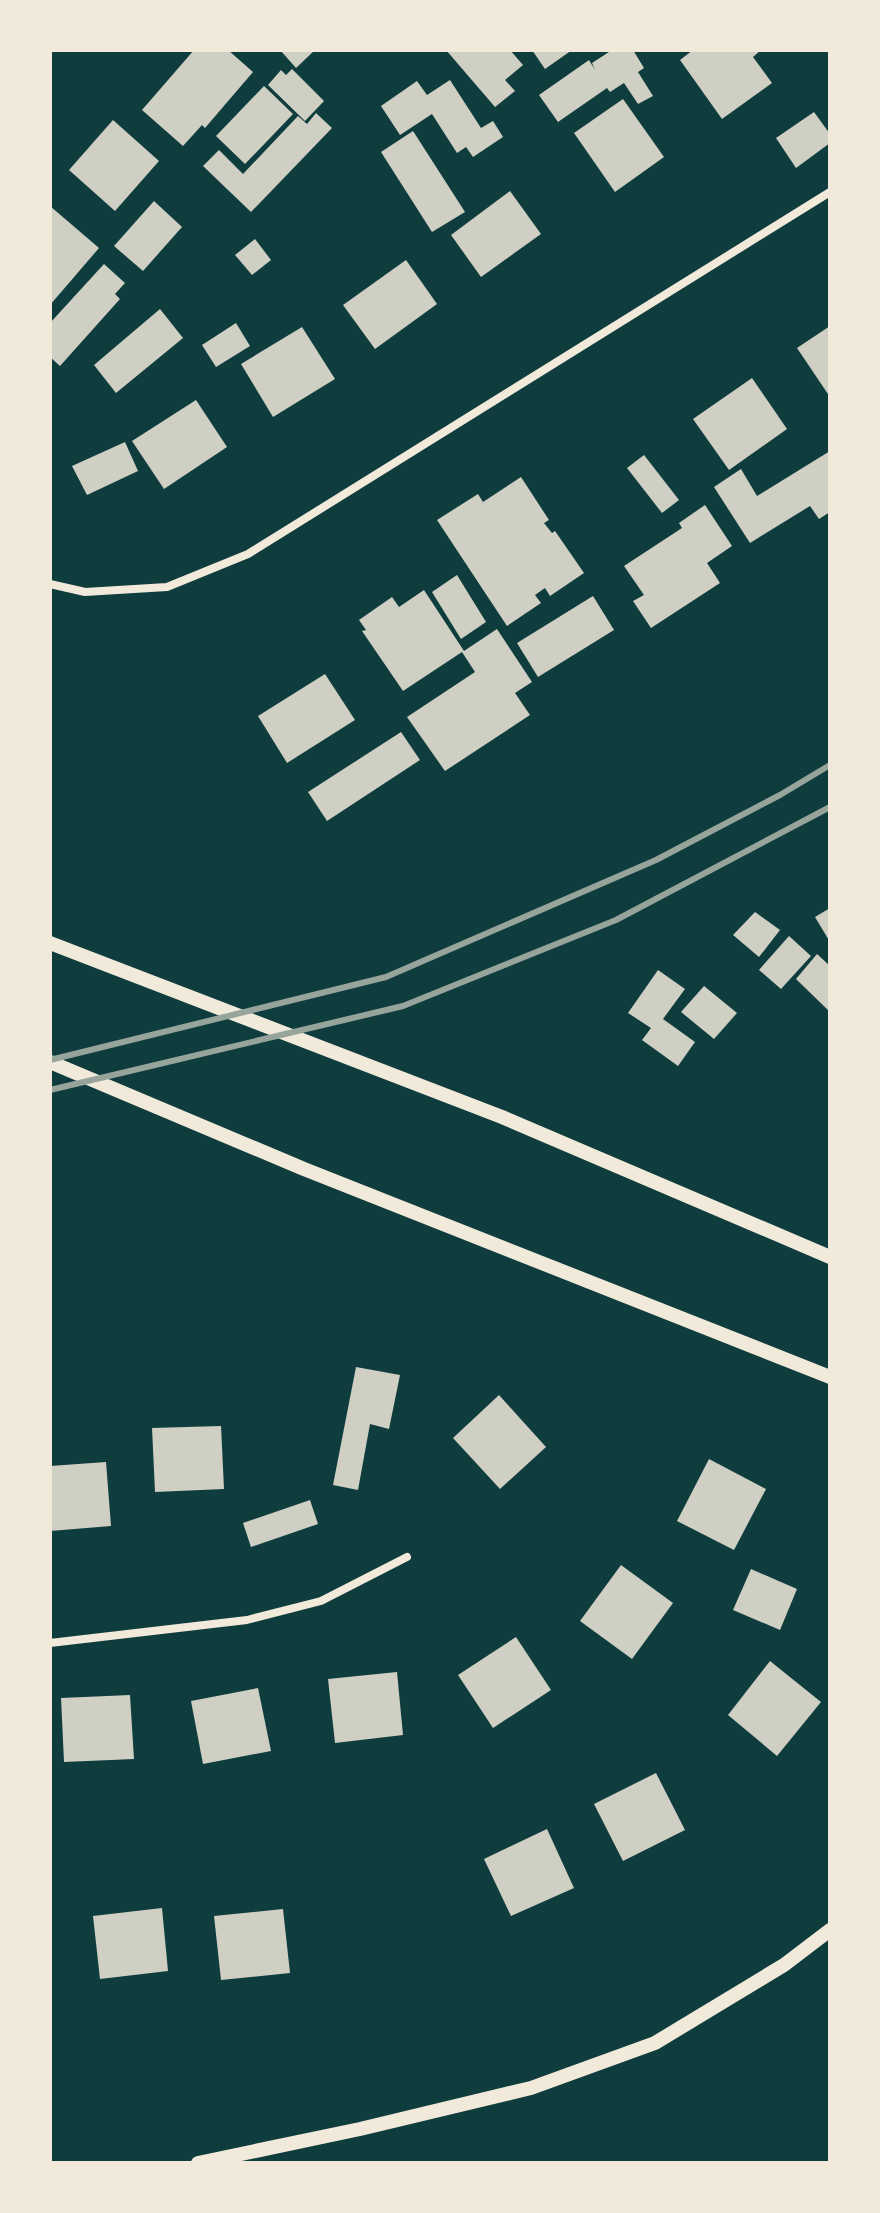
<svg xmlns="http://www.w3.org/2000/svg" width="880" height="2213" font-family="Karla,sans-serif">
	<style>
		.building { fill: #cfcfc3 }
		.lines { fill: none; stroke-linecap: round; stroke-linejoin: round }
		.minor { stroke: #f1e9da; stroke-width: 8 }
		.tertiary { stroke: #f1e9da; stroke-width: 14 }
		.rail { stroke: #97a49c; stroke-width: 6 }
	</style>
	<rect width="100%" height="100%" fill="#0f3d3e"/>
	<g class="building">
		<polygon points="194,50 228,50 253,72 205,128 202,125 183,146 142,110"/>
		<polygon points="280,50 315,50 296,68"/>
		<polygon points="446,50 510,50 523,65 505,80 515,91 495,107"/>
		<polygon points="532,50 572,50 545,69"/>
		<polygon points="612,50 633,50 644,68 638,72 653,96 638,104 624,83 610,92 607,88 558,122 539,95 589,60 595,70 592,63"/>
		<polygon points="693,50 761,50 753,57 772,83 722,119 680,60"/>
		<polygon points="292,69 324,101 305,121 268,85 281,70 286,75"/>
		<polygon points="450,80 481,128 493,121 503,137 473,157 466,147 457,153 432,114 400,135 381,106 417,81 427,95"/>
		<polygon points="264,86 293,114 245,164 216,136"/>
		<polygon points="623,99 664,157 615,192 574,133"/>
		<polygon points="814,112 830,134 830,143 796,168 776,138"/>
		<polygon points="316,113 332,128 251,212 203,166 219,150 243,174 298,116 307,124"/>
		<polygon points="113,120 159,161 115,211 69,170"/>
		<polygon points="413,131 465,212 432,232 381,152"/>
		<polygon points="510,191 541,234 481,277 451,235"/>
		<polygon points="154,201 182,227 143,271 114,246"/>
		<polygon points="50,206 99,248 50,305"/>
		<polygon points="255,239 271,260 252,275 235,255"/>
		<polygon points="406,260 437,304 375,349 343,305"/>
		<polygon points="104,264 125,283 115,294 120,299 60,366 50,357 50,323"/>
		<polygon points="160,309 183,338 116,393 94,365"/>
		<polygon points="236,323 250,346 216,367 202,345"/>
		<polygon points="830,326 830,397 797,348"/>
		<polygon points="302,327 335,379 273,417 241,364"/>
		<polygon points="752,378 787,429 729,470 693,419"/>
		<polygon points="196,400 227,447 164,489 132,441"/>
		<polygon points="125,442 138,471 87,495 72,466"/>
		<polygon points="830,451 830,493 828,494 830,512 819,519 810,506 750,543 714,487 741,469 757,496"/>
		<polygon points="644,455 679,500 662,513 627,468"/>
		<polygon points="521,477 549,520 544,523 552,533 555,531 584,573 550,596 545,588 535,595 541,603 507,626 437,520 478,494 483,502"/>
		<polygon points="705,505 732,546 707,563 720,583 651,628 633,601 644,595 624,566 682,528 679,523"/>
		<polygon points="457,575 486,622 461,639 432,592"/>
		<polygon points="424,590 464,651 497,629 532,682 515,693 530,715 445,771 407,717 475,672 462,652 403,691 362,631 366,630 359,620 392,597 399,607"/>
		<polygon points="593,596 614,630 538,677 517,643"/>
		<polygon points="325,674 355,720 287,763 258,716"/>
		<polygon points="401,732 420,760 327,821 308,792"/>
		<polygon points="830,908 830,942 815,917"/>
		<polygon points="755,912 780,930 759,957 733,935"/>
		<polygon points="789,936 811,956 781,989 759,970"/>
		<polygon points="817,954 830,966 830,1012 796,979"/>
		<polygon points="658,970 685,989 663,1019 695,1042 678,1066 642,1040 651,1028 628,1013"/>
		<polygon points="704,986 737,1013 714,1039 681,1012"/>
		<polygon points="356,1367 400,1375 389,1429 370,1424 358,1490 333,1485"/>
		<polygon points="499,1395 546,1447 500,1489 453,1438"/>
		<polygon points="221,1426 224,1489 155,1492 152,1428"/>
		<polygon points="709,1459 766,1489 734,1550 677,1521"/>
		<polygon points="106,1462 111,1526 50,1531 50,1466"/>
		<polygon points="310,1500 318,1524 251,1547 243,1523"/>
		<polygon points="621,1565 673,1603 632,1659 580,1621"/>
		<polygon points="751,1569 797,1589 780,1630 733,1610"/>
		<polygon points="516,1637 551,1690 493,1728 458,1675"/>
		<polygon points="770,1661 821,1702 777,1756 728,1715"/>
		<polygon points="397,1672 403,1735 335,1743 328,1679"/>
		<polygon points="258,1688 271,1751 203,1764 191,1701"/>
		<polygon points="130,1695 134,1759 64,1762 61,1698"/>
		<polygon points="656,1773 685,1830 623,1861 594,1804"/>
		<polygon points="547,1829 574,1888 511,1916 484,1859"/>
		<polygon points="162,1908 168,1971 100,1979 93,1916"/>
		<polygon points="283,1909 290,1973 221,1980 214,1916"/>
	</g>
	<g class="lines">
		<g class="minor">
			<polyline points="50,584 85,592 167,587 248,554 830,192"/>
			<polyline points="50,1643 247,1620 321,1601 407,1557"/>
		</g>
		<g class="tertiary">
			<polyline points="50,943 502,1117 830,1257"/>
			<polyline points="50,1062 304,1169 830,1377"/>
			<polyline points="198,2163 360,2129 531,2088 655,2043 784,1965 830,1930"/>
		</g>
		<g class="rail">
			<polyline points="50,1060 386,977 656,860 780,795 830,765"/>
			<polyline points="50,1090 403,1006 616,920 830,807"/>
		</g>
	</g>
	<rect width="880" height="2213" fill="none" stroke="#f1e9da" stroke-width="104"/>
</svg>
